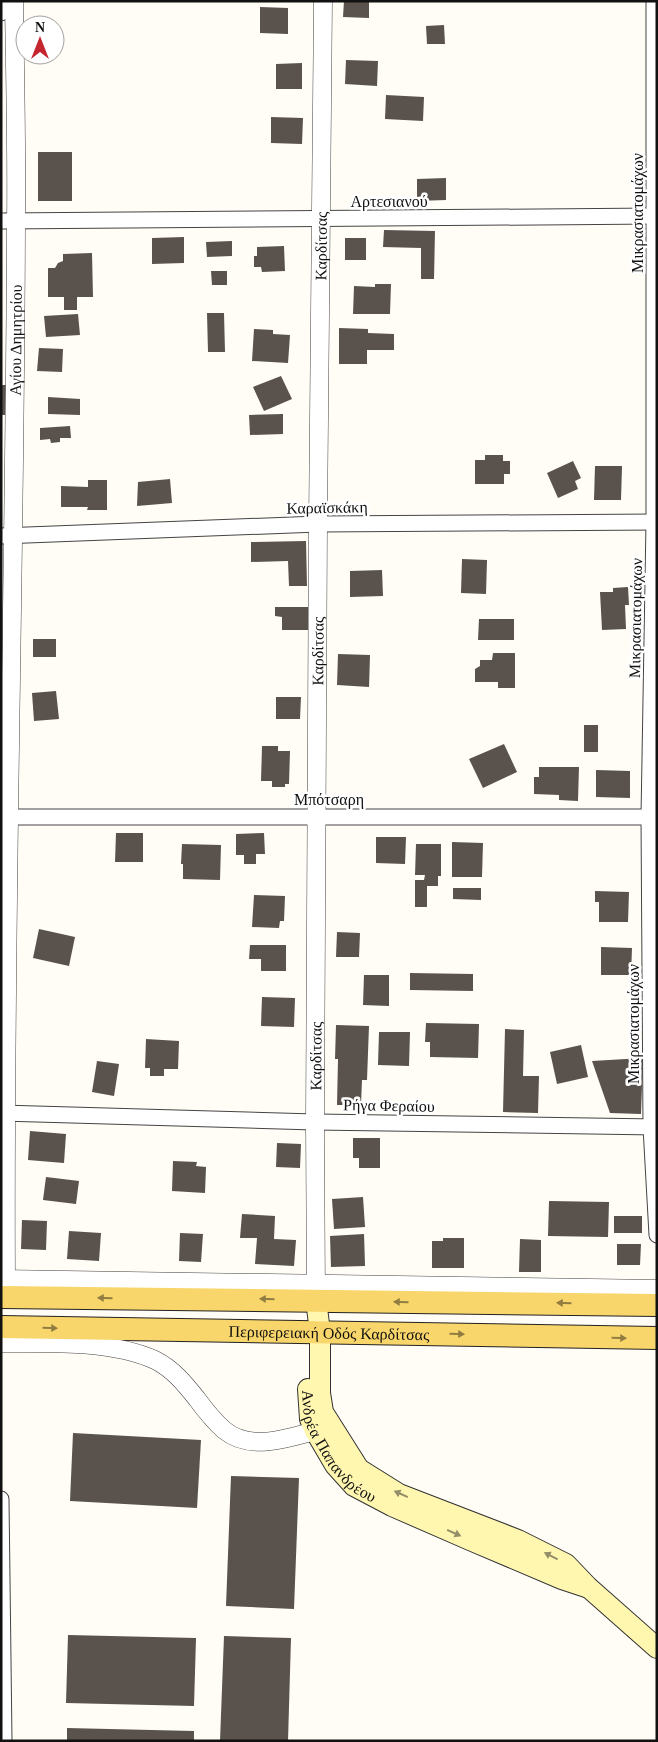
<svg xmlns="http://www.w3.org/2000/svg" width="658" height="1742" font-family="'Times New Roman',serif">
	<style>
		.building { fill: #5a524d }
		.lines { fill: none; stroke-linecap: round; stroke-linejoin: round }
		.minor-casing { stroke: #444; stroke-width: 17 }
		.tertiary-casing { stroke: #444; stroke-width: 19 }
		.secondary-casing { stroke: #333; stroke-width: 22 }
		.primary-casing { stroke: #222; stroke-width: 24 }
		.minor { stroke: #fff; stroke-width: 15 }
		.tertiary { stroke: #fff; stroke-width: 18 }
		.secondary { stroke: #fff6b0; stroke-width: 20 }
		.primary { stroke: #f9d66b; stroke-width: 22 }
		.oneway { fill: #917d42 }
		.oneway2 { fill: #948f68 }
		.labels { text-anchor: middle; stroke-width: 5; stroke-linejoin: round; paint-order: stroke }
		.street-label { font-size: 16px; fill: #111; stroke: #fff }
	</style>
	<rect width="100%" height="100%" fill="#fffdf5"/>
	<g class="building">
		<polygon points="344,1 369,1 369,18 343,17"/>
		<polygon points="260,7 288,8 288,34 260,33"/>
		<polygon points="444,25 445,44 427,44 426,26"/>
		<polygon points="346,60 378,61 377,86 345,84"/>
		<polygon points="302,63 302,89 276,89 276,64"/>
		<polygon points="386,95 424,97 423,121 385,119"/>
		<polygon points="271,117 303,118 302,144 271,143"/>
		<rect x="38" y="152" width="34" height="49"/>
		<polygon points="446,178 446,200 417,201 417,179"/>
		<polygon points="384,230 435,231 434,279 421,279 421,248 383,247"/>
		<polygon points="184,237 184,263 152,264 152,238"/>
		<rect x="345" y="238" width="21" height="22"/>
		<polygon points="232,241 232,256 207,257 206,242"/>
		<polygon points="284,246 285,271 262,272 261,267 254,267 254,256 257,256 257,247"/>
		<polygon points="92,253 93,297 77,297 77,310 64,310 64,297 48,297 48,268 55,268 58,263 63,261 63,254"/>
		<polygon points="211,271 227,271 227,285 212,285"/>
		<polygon points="375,284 391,284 390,314 353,314 354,286 375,287"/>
		<polygon points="207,313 224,313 225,352 208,352"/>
		<polygon points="78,314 80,335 46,337 44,316"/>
		<polygon points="339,328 368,329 368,333 394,334 394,350 367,350 367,364 339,364"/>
		<polygon points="254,329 273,330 273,334 290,335 288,363 252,361"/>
		<polygon points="39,348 63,349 62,372 37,371"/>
		<polygon points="281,376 292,399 264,411 253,387"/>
		<polygon points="1,385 8,385 7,415 1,415"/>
		<polygon points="48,397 80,399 80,415 48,414"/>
		<polygon points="283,414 283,434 250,435 249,415"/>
		<polygon points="70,426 71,438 60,438 60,442 51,443 50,439 40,440 40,428"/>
		<polygon points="485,455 503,455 503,461 510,461 510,474 504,474 504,484 475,484 475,460 485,460"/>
		<polygon points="573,461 581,478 575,481 578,489 558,498 547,473"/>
		<polygon points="595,466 622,466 621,500 594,500"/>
		<polygon points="170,479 172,503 137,506 138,482"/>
		<polygon points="88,480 107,480 107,510 87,510 88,507 61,507 61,486 88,487"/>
		<polygon points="306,541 307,586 289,586 288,561 251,562 251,542"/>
		<polygon points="462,559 487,560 486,594 461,593"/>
		<polygon points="382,570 383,596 350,597 350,571"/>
		<polygon points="628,587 629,605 625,605 626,629 602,630 600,592 613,592 613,588"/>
		<polygon points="275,607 308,607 308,630 282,630 282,617 275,616"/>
		<polygon points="479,619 514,619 514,640 478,640"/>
		<rect x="33" y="639" width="23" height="18"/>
		<polygon points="493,653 515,653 515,688 498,688 498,682 475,682 475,669 480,666 480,660 492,660"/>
		<polygon points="338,654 370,655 369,687 337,685"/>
		<polygon points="56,691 59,719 34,721 32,693"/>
		<polygon points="276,697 301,697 300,719 276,719"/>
		<rect x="584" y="725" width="14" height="27"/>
		<polygon points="504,744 517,772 483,788 469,759"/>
		<polygon points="262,746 278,746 278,751 290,751 289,784 285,784 285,787 272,787 272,781 261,781"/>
		<polygon points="539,767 579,767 578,801 559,800 559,795 534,794 534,777 539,777"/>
		<polygon points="596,770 630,771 630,798 596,797"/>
		<polygon points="116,833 143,833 143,862 115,862"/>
		<polygon points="264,833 265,854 256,854 256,864 244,864 244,855 236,855 236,834"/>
		<polygon points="376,837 406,837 405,864 376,863"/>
		<polygon points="452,842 483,843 482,877 452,877"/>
		<polygon points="182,844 221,845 220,880 183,879 183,864 181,864"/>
		<polygon points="416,844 441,844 441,876 438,876 438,886 427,886 427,907 415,907 415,880 424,880 425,875 415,875"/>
		<polygon points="453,888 481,888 481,900 453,899"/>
		<polygon points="595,891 629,892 628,922 599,922 599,902 595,902"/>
		<polygon points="254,895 285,896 284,921 280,921 279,928 252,927"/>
		<polygon points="39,929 75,937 69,966 33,958"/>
		<polygon points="337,932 360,933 359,957 336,957"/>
		<polygon points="250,945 286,945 286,971 261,971 261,959 249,959"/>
		<polygon points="601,947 632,948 631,975 601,975"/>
		<polygon points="410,973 473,974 473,991 410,990"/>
		<polygon points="364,975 389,975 389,1006 363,1005"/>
		<polygon points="262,997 295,998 294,1027 261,1026"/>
		<polygon points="426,1023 479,1024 478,1058 430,1057 430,1042 425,1042"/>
		<polygon points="336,1025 369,1026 367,1080 362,1080 361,1105 337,1105 338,1059 335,1059"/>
		<polygon points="505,1029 524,1030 523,1076 539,1076 538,1113 503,1112"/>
		<polygon points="379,1032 410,1032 409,1066 378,1065"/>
		<polygon points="146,1039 179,1041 178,1069 164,1069 164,1076 150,1076 150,1068 145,1068"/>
		<polygon points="581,1045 588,1077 557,1084 550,1052"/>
		<polygon points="643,1058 641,1114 610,1113 592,1061"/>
		<polygon points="97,1061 119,1064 114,1096 92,1092"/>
		<polygon points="30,1131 66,1134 64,1163 28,1160"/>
		<polygon points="353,1138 380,1138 380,1168 359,1168 359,1158 353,1158"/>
		<polygon points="277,1143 301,1144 300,1168 276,1167"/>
		<polygon points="173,1161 197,1162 196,1166 206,1167 205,1193 172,1191"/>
		<polygon points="46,1177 79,1181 76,1204 43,1200"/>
		<polygon points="363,1197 365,1227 334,1229 332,1199"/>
		<polygon points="549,1201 609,1202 608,1237 548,1236"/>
		<polygon points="242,1214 275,1216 274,1239 296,1240 294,1266 255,1264 257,1238 240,1238"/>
		<rect x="614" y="1216" width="28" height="17"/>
		<polygon points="22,1220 47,1221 46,1250 21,1249"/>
		<polygon points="69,1231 101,1233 99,1261 67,1259"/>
		<polygon points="180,1233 203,1234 201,1262 179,1261"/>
		<polygon points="364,1234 365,1266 331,1267 330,1236"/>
		<polygon points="443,1238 464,1238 464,1268 432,1268 432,1241 443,1241"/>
		<polygon points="520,1239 541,1240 541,1272 519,1272"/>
		<polygon points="617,1244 641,1244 640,1265 617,1265"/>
		<polygon points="73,1433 201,1440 197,1508 70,1501"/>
		<polygon points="231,1476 299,1478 294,1609 226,1606"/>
		<polygon points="68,1635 196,1638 194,1706 66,1703"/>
		<polygon points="224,1636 291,1638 288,1741 220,1741"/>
		<polygon points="67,1728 194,1731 194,1741 67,1741"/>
	</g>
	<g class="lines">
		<g class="minor-casing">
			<g id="minor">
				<polyline points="654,1 654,522 649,817 651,1127 657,1235"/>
				<polyline points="1,13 12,1"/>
				<polyline points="1,221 657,216"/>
				<polyline points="1,536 318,524 657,522"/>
				<polyline points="1,817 657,817"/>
				<polyline points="1,1113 315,1122 657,1127"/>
				<polyline points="1,1499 4,1741"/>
			</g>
		</g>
		<g class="tertiary-casing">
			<g id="tertiary">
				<polyline points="1,1279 657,1289"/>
				<path id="s1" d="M 6,1279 C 4,928 15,577 16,226 C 17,151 15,76 14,1"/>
				<path id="s2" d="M 316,1300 L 315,1122 L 318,524 L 323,1"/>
				<path d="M 1,1343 C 49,1343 111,1340 155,1360 C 173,1369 185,1384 197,1399 C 205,1410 214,1421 224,1430 C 253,1454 295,1435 327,1428"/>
			</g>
		</g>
		<g class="secondary-casing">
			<g id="secondary">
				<polyline points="316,1300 320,1332 320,1393 323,1412 359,1469 399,1494 518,1540 566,1564 588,1587 657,1648"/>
				<path id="s3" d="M 308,1389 L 310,1419 L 315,1431 L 335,1465 L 354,1486 L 392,1506 L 470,1540 L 562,1579 L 586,1587"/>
			</g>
		</g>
		<g class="primary-casing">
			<g id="primary">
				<polyline points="1,1297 657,1305"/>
				<path id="s4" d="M 1,1327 L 657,1338"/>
			</g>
		</g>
		<use href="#minor" class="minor"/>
		<use href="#tertiary" class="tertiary"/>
		<use href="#secondary" class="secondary"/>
		<use href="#primary" class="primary"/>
	</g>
	<defs><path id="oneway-solid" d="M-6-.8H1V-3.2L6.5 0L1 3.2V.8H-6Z" transform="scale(1.25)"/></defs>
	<g class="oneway">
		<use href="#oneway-solid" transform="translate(105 1298) rotate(-179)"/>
		<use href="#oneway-solid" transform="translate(267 1299) rotate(-179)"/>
		<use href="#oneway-solid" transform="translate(401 1302) rotate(-179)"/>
		<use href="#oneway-solid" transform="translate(564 1303) rotate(-179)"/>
		<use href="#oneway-solid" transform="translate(50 1328) rotate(1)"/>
		<use href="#oneway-solid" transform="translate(457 1334) rotate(1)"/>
		<use href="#oneway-solid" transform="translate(619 1338) rotate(1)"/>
	</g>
	<g class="oneway2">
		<use href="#oneway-solid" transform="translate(401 1494) rotate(-156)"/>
		<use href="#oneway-solid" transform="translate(454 1533) rotate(24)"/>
		<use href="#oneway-solid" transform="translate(551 1556) rotate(-153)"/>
	</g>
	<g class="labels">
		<g class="street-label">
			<text x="389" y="207">Αρτεσιανού</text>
			<text transform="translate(637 213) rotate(-90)" y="6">Μικρασιατομάχων</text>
			<text dy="6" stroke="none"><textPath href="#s2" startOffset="1054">Καρδίτσας</textPath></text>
			<text dy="6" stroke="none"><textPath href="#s1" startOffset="939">Αγίου Δημητρίου</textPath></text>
			<text transform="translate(327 507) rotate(-1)" y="6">Καραϊσκάκη</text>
			<text transform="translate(635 618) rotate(-89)" y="6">Μικρασιατομάχων</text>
			<text dy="6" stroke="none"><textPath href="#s2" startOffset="649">Καρδίτσας</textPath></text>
			<text x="329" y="805">Μπότσαρη</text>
			<text transform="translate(633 1024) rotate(-90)" y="6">Μικρασιατομάχων</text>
			<text dy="6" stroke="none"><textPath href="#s2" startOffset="244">Καρδίτσας</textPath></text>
			<text transform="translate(389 1105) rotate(1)" y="6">Ρήγα Φεραίου</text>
			<text dy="6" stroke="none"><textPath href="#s4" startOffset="328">Περιφερειακή Οδός Καρδίτσας</textPath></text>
			<text dy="6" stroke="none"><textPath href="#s3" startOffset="68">Ανδρέα Παπανδρέου</textPath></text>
		</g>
	</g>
	<rect width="658" height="1742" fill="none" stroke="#111111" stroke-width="5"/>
	<g transform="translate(40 40)"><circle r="24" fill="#ffffff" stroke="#a0a0a0"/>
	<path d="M0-4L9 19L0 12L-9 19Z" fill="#c4262e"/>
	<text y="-8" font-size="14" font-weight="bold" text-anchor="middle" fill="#111111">N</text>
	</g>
</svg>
